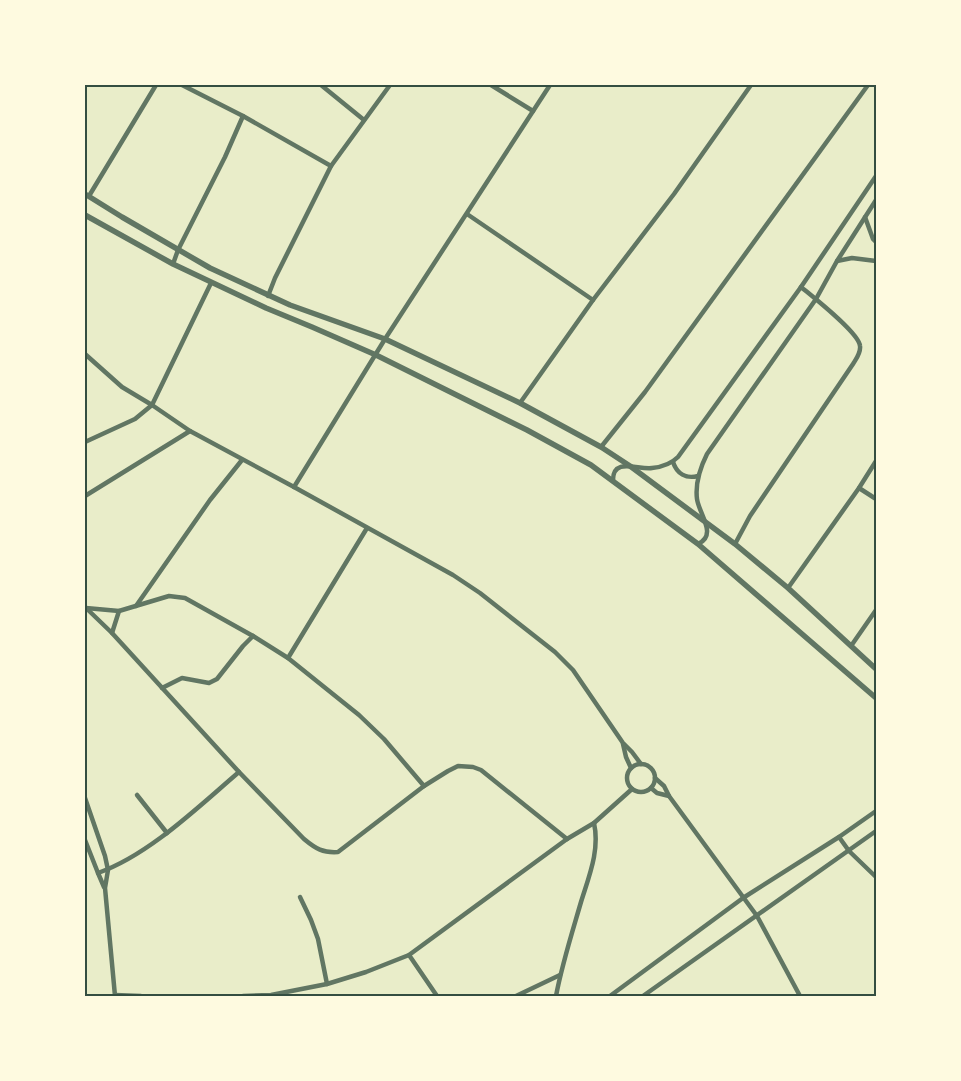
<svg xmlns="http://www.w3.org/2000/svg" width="961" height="1081" font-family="Overpass,sans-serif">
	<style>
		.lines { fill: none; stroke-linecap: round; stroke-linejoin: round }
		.minor { stroke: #617663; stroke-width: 4.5 }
		.tertiary { stroke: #617663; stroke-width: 5.5 }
		.neatline { fill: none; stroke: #344e41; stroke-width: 2 }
	</style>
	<rect width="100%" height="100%" fill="#e9edc9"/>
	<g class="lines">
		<g class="minor">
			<polyline points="182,85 243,116 331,166"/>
			<polyline points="321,85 364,120"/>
			<polyline points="491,85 533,111"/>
			<polyline points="550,85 385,339 294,487 453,575 480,593 555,652 573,670 623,743 632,752 641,764"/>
			<polyline points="89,196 156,85"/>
			<polyline points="467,214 593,300"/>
			<polyline points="865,217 873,239 876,242"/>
			<polyline points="837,261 852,258 876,261"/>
			<polyline points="173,264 178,250 225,157 243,116"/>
			<polyline points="268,296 275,278 331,166 390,85"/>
			<polyline points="85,354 122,387 152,405 190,431 294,487"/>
			<polyline points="520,403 593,300 674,194 751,85"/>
			<polyline points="85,442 135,419 152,405 211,283"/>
			<polyline points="601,447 645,392 868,85"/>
			<path d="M 673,462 C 677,474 686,479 698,476"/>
			<path d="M 613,480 C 613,457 638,470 652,468 C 662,467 671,464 678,457 L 801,287 L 876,176"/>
			<polyline points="859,488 876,499"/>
			<polyline points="85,496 190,431"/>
			<path d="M 698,544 C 718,535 699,514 697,499 C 695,483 700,468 707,454 L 816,299 L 837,261 L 876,200"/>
			<path d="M 735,544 L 750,516 L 853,364 C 856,359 861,353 860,346 C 859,333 813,297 801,287"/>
			<polyline points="788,588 859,488 876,461"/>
			<polyline points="136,606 210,500 242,460"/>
			<path d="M 85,607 L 112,633 L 239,772 L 304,839 C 316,849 323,853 338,852 L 424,786 L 448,771 L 458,766 L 473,767 L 481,770 L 567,839"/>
			<polyline points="86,608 119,611 169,596 185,598 253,636 288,658 359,715 384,739 424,786"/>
			<polyline points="112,633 119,611"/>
			<polyline points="851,646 876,610"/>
			<polyline points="288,658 367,528"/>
			<polyline points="162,688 182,678 209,683 217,679 243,646 253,636"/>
			<polyline points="623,744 626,757 631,768"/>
			<circle cx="641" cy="778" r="14"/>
			<polyline points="655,778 664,786 669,796 757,916 800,996"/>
			<polyline points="651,788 657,793 669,796"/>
			<polyline points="137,795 167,833"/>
			<polyline points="85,798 105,856 108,870 105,888 115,996"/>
			<polyline points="839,837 849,851 876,877"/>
			<polyline points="85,840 98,873 104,887"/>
			<path d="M 98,873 C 149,855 198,807 239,772"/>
			<polyline points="300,897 311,920 318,939 327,984"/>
			<polyline points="409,955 437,996"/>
			<polyline points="115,995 141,996"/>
			<polyline points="243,996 271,995 327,984 366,972 409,955 567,839 594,823 632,789"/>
			<polyline points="516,996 560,975"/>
			<path d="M 556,996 C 562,964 572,933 581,902 C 589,876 600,850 594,823"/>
			<polyline points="610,996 743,898 839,837 876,811"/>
			<polyline points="643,996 876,831"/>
		</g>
		<g class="tertiary">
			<polyline points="85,194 122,217 210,268 290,305 385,339 520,403 601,447 630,466 735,544 788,588 876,669"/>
			<polyline points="85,215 173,264 266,308 312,327 376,355 527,430 591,465 698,544 876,698"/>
		</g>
	</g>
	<rect width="961" height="1081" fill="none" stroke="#fefae0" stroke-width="172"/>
	<rect x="86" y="86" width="789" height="909" class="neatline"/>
</svg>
